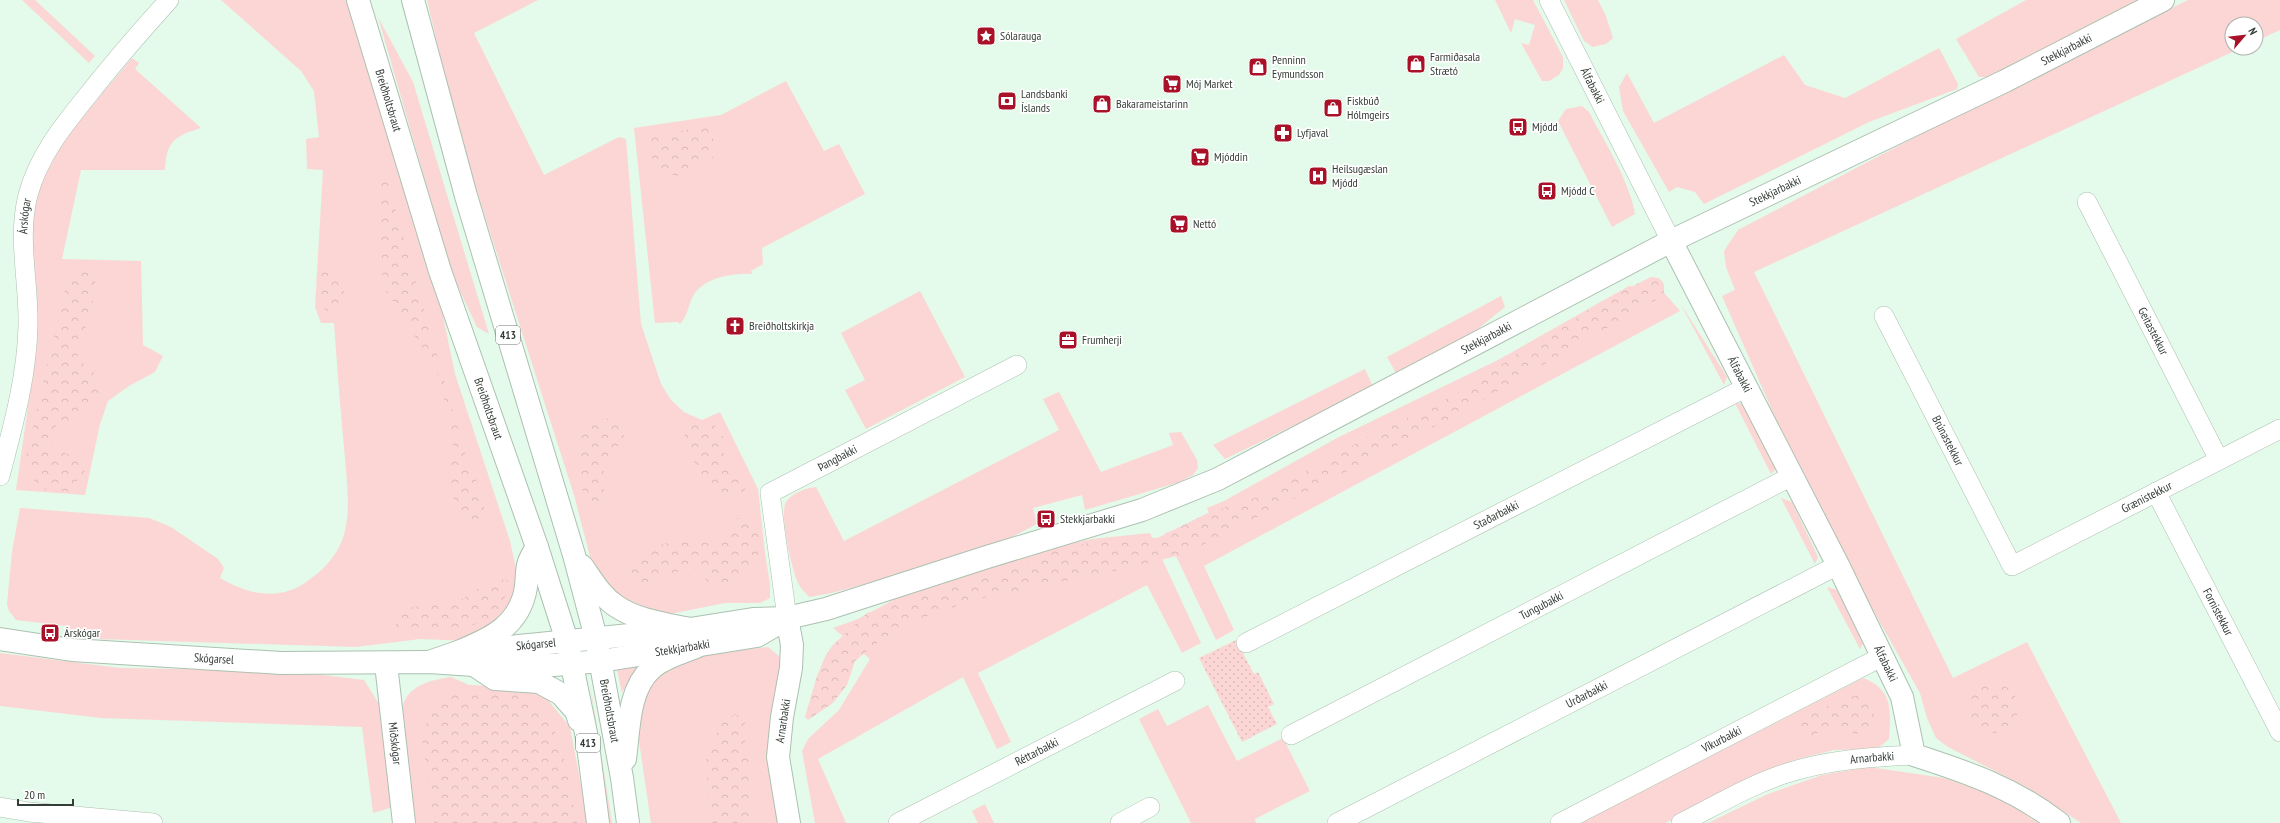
<svg xmlns="http://www.w3.org/2000/svg" width="2280" height="823" font-family="'PT Sans Narrow',sans-serif">
	<style>
		.grass { fill: #fcd6d4 }
		.forest { fill: url(#forest-crowns) }
		.park { fill: url(#park-dots) }
		.lines { fill: none; stroke-linecap: round; stroke-linejoin: round }
		.minor-casing { stroke: #acc1b1; stroke-width: 20 }
		.tertiary-casing { stroke: #acc1b1; stroke-width: 24 }
		.primary-casing { stroke: #acc1b1; stroke-width: 24 }
		.minor { stroke: #fff; stroke-width: 19 }
		.tertiary { stroke: #fff; stroke-width: 22 }
		.primary { stroke: #fff; stroke-width: 22 }
		.labels { text-anchor: middle; stroke-width: 3.5; stroke-linejoin: round; paint-order: stroke }
		.shield { fill: #fff; stroke: #727773; stroke-width: 1 }
		.shield-label { font-size: 11px; font-weight: bold; fill: #353d37 }
		.poi-label { font-size: 12px; fill: #353d37; stroke: #fff; text-anchor: start }
		.street-label { font-size: 12px; fill: #353d37; stroke: #fff }
	</style>
	<defs>
		<pattern id="forest-crowns" width="20" height="18" patternUnits="userSpaceOnUse"><rect width="20" height="18" fill="#fcd6d4"/><path d="M2 6a3 3 0 1 1 6 0M12 15a3 3 0 1 1 6 0" fill="none" stroke="#d9b9b7"/></pattern>
		<pattern id="park-dots" width="8" height="8" patternUnits="userSpaceOnUse"><rect width="8" height="8" fill="#fcd6d4"/><path d="M2 2h.1M6 6h.1" fill="none" stroke="#d9b9b7" stroke-width="1.8" stroke-linecap="round"/></pattern>
	</defs>
	<rect width="100%" height="100%" fill="#e4faea"/>
	<g class="grass">
		<polygon points="22,0 35,0 95,56 89,63"/>
		<path d="M 221,0 L 347,0 L 442,311 L 455,374 L 510,541 L 517,574 L 516,592 L 507,615 L 470,641 L 420,639 L 356,647 L 66,638 L 67,626 L 16,620 L 9,611 L 7,604 L 12,552 L 20,508 L 149,518 L 171,527 L 218,559 L 224,568 L 220,578 C 244,592 272,601 300,586 C 320,574 339,556 345,531 C 351,504 346,474 344,447 C 340,405 337,364 334,323 L 321,323 L 315,307 L 323,170 L 307,169 L 306,139 L 319,137 L 314,91 L 301,71 Z"/>
		<polygon points="427,0 538,0 474,33 544,175 619,137 626,139 641,324 661,384 671,400 684,412 702,420 720,412 758,489 765,553 770,584 770,598 760,603 725,603 670,614 633,605 613,590 592,564 574,495 459,135"/>
		<polygon points="1495,0 1533,0 1563,57 1563,68 1559,75 1549,81 1542,81 1521,43 1529,45 1535,25 1515,19 1511,33"/>
		<polygon points="1564,0 1598,0 1606,16 1613,38 1606,44 1593,47 1584,41"/>
		<polygon points="2026,0 2138,0 2010,66 1987,77 1979,77 1956,39"/>
		<polygon points="2188,0 2280,0 2280,30 2256,41 2256,24 2232,24 2232,48 2241,48 1754,272 1953,678 2027,642 2121,823 2081,823 2028,788 1948,747 1936,738 1927,718 1920,693 1870,605 1786,442 1722,296 1735,290 1726,267 1724,251 1738,230 1961,113"/>
		<polygon points="378,17 413,82 489,334 477,327 452,274"/>
		<polygon points="1939,48 1958,84 1957,89 1869,122 1704,204 1695,192 1677,187 1669,192 1623,111 1619,87 1627,73 1654,123 1784,55 1805,85 1845,98"/>
		<path d="M 132,58 L 139,63 L 135,69 L 201,128 C 175,136 166,141 165,170 L 81,170 L 62,259 L 141,261 L 143,345 L 163,356 L 155,372 L 129,386 L 108,401 L 100,424 L 85,495 L 16,490 L 35,358 L 30,225 L 40,185 L 66,137 Z"/>
		<path d="M 786,81 L 824,151 L 839,144 L 865,194 L 762,248 L 763,264 L 751,271 L 752,274 C 734,273 704,277 693,296 C 688,305 688,316 680,324 L 678,322 L 655,323 L 634,128 L 721,115 Z"/>
		<path d="M 1582,106 L 1589,112 C 1604,141 1630,182 1635,214 L 1612,227 L 1558,121 L 1566,109 Z"/>
		<polygon points="1629,286 1659,287 1680,311 1204,566 1234,630 1216,640 1165,533 1212,522 1207,508 1224,501 1337,438 1498,360"/>
		<polygon points="920,291 965,377 866,429 845,390 865,380 841,333"/>
		<polygon points="1501,296 1505,307 1474,332 1396,373 1387,357"/>
		<polygon points="1680,303 1727,377 1724,385"/>
		<polygon points="1365,369 1373,387 1225,459 1213,445"/>
		<path d="M 1059,392 L 1101,472 L 1173,445 L 1169,433 L 1181,432 L 1197,460 L 1198,468 L 1193,475 L 1180,482 L 1085,510 L 1082,495 L 1033,508 L 1037,524 L 984,551 L 832,593 L 809,597 C 806,593 800,588 798,583 C 792,570 779,514 786,502 C 792,493 806,488 816,487 L 844,541 L 1059,430 L 1043,399 Z"/>
		<polygon points="1735,403 1743,404 1776,469 1771,474"/>
		<polygon points="1781,498 1792,502 1818,557 1815,564"/>
		<polygon points="1150,533 1201,643 1182,653 1147,585 978,673 1011,742 997,749 963,677 818,759 846,823 815,823 802,751 808,739 839,710 870,659 833,628 858,619 914,589 1074,543 1092,539"/>
		<polygon points="1827,587 1838,590 1865,640 1860,649"/>
		<polygon points="768,647 779,656 784,668 769,747 777,823 651,823 638,734 645,685 673,664 718,652"/>
		<polygon points="0,653 120,668 289,671 364,680 381,707 393,807 373,813 362,727 101,718 0,706"/>
		<polygon points="616,665 637,666 622,693"/>
		<path d="M 451,677 L 469,685 L 517,687 L 543,694 L 570,727 L 588,823 L 412,823 C 410,803 398,718 403,704 C 411,684 432,680 451,677 Z"/>
		<path d="M 1863,678 C 1893,689 1891,711 1889,739 L 1877,749 L 1834,750 L 1794,760 L 1665,823 L 1580,823 Z"/>
		<polygon points="590,683 612,823 608,823"/>
		<polygon points="1208,705 1237,761 1283,738 1310,791 1255,819 1256,823 1191,823 1139,719 1158,709 1167,726"/>
		<polygon points="1869,767 1944,778 2004,799 2038,823 1708,823 1768,794 1822,775"/>
		<polygon points="985,804 994,823 978,823 972,811"/>
	</g>
	<g class="forest">
		<path d="M 708,125 L 710,135 L 716,142 L 712,160 C 701,169 689,168 678,176 C 651,170 653,163 649,138 Z"/>
		<path d="M 382,178 L 388,183 L 467,460 C 475,479 490,502 482,523 L 475,525 L 462,514 L 454,500 L 448,477 L 453,445 L 450,422 L 437,371 L 383,286 L 378,187 L 378,182 Z"/>
		<polygon points="94,271 96,290 77,358 102,380 98,399 73,424 57,422 51,446 85,463 84,476 71,484 68,492 34,488 34,472 25,461 69,273"/>
		<path d="M 326,271 C 344,278 349,295 341,312 L 334,314 L 324,309 L 320,295 L 319,276 Z"/>
		<polygon points="1651,277 1659,278 1664,284 1664,292 1658,299 1451,418 1185,554 1128,568 978,599 916,620 878,642 855,661 847,685 833,703 808,720 805,717 817,676 825,657 832,646 867,613 1025,565 1051,551 1112,538 1157,538 1208,513 1264,495 1368,437 1383,432 1399,421 1424,412 1483,378 1518,353 1552,335 1597,304"/>
		<path d="M 613,418 L 621,423 L 625,432 L 623,442 L 609,453 L 604,466 L 604,500 L 597,512 L 589,511 C 581,489 569,444 589,425 C 594,420 606,419 613,418 Z"/>
		<path d="M 691,419 L 711,421 L 725,439 L 722,450 C 729,465 745,475 746,493 L 741,497 L 726,495 L 696,470 L 693,456 L 683,444 L 686,428 Z"/>
		<path d="M 742,515 L 750,517 C 755,526 761,536 760,546 C 757,570 733,589 709,584 L 699,570 L 688,569 L 665,575 L 651,584 L 633,584 L 627,574 C 636,551 658,542 682,542 C 687,542 692,544 697,543 C 709,543 719,539 729,534 L 733,521 Z"/>
		<path d="M 494,579 L 508,580 C 506,587 506,597 503,604 C 492,634 425,629 398,630 L 393,615 C 416,602 430,607 454,602 C 470,598 479,585 494,579 Z"/>
		<circle cx="1993" cy="708" r="25"/>
		<polygon points="473,692 515,693 534,703 560,739 577,823 434,823 422,738 431,710 441,697"/>
		<path d="M 1859,695 C 1871,701 1874,708 1875,721 C 1861,740 1851,734 1833,726 L 1811,736 L 1804,736 L 1800,731 L 1799,723 C 1815,710 1839,699 1859,695 Z"/>
		<polygon points="735,714 744,719 747,730 745,744 752,773 750,823 709,823 706,753 722,723"/>
	</g>
	<polygon class="park" points="1236,640 1254,674 1258,672 1274,704 1268,707 1277,724 1242,742 1199,658"/>
	<g class="lines">
		<g class="minor-casing">
			<g id="minor">
				<path id="s1" d="M 1549,0 L 1671,241"/>
				<path id="s2" d="M 2087,202 L 2219,460"/>
				<path id="s3" d="M 1884,316 L 2012,566 L 2280,429"/>
				<path id="s4" d="M 0,476 C 13,426 27,377 28,325 C 29,282 17,238 28,195 C 39,155 63,126 88,95 C 114,62 141,31 169,0"/>
				<path id="s5" d="M 2156,492 L 2280,732"/>
				<path id="s6" d="M 787,618 L 770,493 L 1017,365"/>
				<path id="s7" d="M 1246,643 L 1747,387"/>
				<path id="s8" d="M 1291,735 L 1792,476"/>
				<polyline points="0,807 29,812 153,823"/>
				<path id="s9" d="M 898,823 L 1175,681"/>
				<polyline points="1120,823 1150,807"/>
				<path id="s10" d="M 1337,823 L 1838,565"/>
				<path id="s11" d="M 1560,823 L 1883,656"/>
				<path id="s12" d="M 1681,823 C 1715,806 1748,786 1784,774 C 1826,760 1870,757 1914,755"/>
			</g>
		</g>
		<g class="tertiary-casing">
			<g id="tertiary">
				<path id="s13" d="M 1671,241 L 1838,565 L 1902,697 L 1914,755 C 1967,772 2014,788 2059,823"/>
				<polyline points="787,618 792,645 791,668 782,717 778,757 789,823"/>
				<path id="s14" d="M 0,639 L 72,650 L 281,663 L 429,662 L 474,665 L 554,665 L 601,661 L 757,636 L 786,619"/>
				<path id="s15" d="M 429,662 L 458,652 L 690,629 L 753,619 L 787,618 L 826,609 L 987,557 L 1142,510 L 1218,479 L 1671,241 L 2005,81 L 2163,0"/>
				<path id="s16" d="M 386,664 L 404,823"/>
			</g>
		</g>
		<g class="primary-casing">
			<g id="primary">
				<path id="s17" d="M 358,0 L 440,271 L 537,547 L 567,641 L 587,738 L 598,823"/>
				<path id="s18" d="M 413,0 L 466,196 L 574,555 L 596,638 L 622,778 L 628,823"/>
				<path d="M 582,566 C 592,580 601,596 616,606 C 636,620 666,624 690,629"/>
				<path d="M 458,652 C 490,639 520,626 526,587 C 528,566 525,566 537,547"/>
				<polyline points="474,665 495,679 539,682 561,694 576,711 579,720"/>
				<path d="M 625,759 C 629,730 628,690 651,669 C 662,658 682,653 696,647"/>
			</g>
		</g>
		<use href="#minor" class="minor"/>
		<use href="#tertiary" class="tertiary"/>
		<use href="#primary" class="primary"/>
	</g>
	<defs>
		<g id="sight-square" transform="scale(1)"><rect x="-9" y="-9" width="18" height="18" rx="4" fill="#a81128" stroke="#fff"/><path d="M0-6L1.8-2.2L6-1.7L2.9 1.2L3.7 5.4L0 3.3L-3.7 5.4L-2.9 1.2L-6-1.7L-1.8-2.2Z" fill="#fff"/></g>
		<g id="shop-square" transform="scale(1)"><rect x="-9" y="-9" width="18" height="18" rx="4" fill="#a81128" stroke="#fff"/><path d="M-5-2.5h2.3a2.7 3.5 0 0 1 5.4 0H5L5.5 6h-11ZM-1.5-2.5h3a1.5 2.3 0 0 0-3 0Z" fill="#fff"/></g>
		<g id="supermarket-square" transform="scale(1)"><rect x="-9" y="-9" width="18" height="18" rx="4" fill="#a81128" stroke="#fff"/><path d="M-6-5.5h2.5l.6 2H6L4.5 2H-2.5L-4.4-4H-6ZM-1.5 3.2a1.3 1.3 0 1 0 .1 0ZM3 3.2a1.3 1.3 0 1 0 .1 0Z" fill="#fff"/></g>
		<g id="bank-square" transform="scale(1)"><rect x="-9" y="-9" width="18" height="18" rx="4" fill="#a81128" stroke="#fff"/><path d="M-6-4H6V4H-6ZM0-2.3a2.3 2.3 0 1 0 0 4.6a2.3 2.3 0 1 0 0-4.6Z" fill="#fff"/></g>
		<g id="bus-square" transform="scale(1)"><rect x="-9" y="-9" width="18" height="18" rx="4" fill="#a81128" stroke="#fff"/><path d="M-5-6H5V4H4V6H2V4H-2V6H-4V4H-5ZM-3.5-4V0h7V-4ZM-3.5 1.2v1.5H-2V1.2ZM2 1.2v1.5H3.5V1.2Z" fill="#fff"/></g>
		<g id="pharmacy-square" transform="scale(1)"><rect x="-9" y="-9" width="18" height="18" rx="4" fill="#a81128" stroke="#fff"/><path d="M-2-6h4v4h4v4h-4v4h-4v-4h-4v-4h4Z" fill="#fff"/></g>
		<g id="hospital-square" transform="scale(1)"><rect x="-9" y="-9" width="18" height="18" rx="4" fill="#a81128" stroke="#fff"/><path d="M-5-5h3v3.5h4V-5h3V5h-3V1.5h-4V5h-3Z" fill="#fff"/></g>
		<g id="church-square" transform="scale(1)"><rect x="-9" y="-9" width="18" height="18" rx="4" fill="#a81128" stroke="#fff"/><path d="M-1.2-6h2.4v3.5h3.3v2.4h-3.3V6h-2.4V-.1h-3.3v-2.4h3.3Z" fill="#fff"/></g>
		<g id="office-square" transform="scale(1)"><rect x="-9" y="-9" width="18" height="18" rx="4" fill="#a81128" stroke="#fff"/><path d="M-6-3h4V-5.5h4V-3h4V5H-6ZM-1-4.5V-3h2v-1.5ZM-6 0V1H6V0Z" fill="#fff"/></g>
	</defs>
	<g fill-rule="evenodd">
		<use href="#sight-square" x="986" y="36"/>
		<use href="#shop-square" x="1416" y="64"/>
		<use href="#shop-square" x="1258" y="67"/>
		<use href="#supermarket-square" x="1172" y="84"/>
		<use href="#bank-square" x="1007" y="101"/>
		<use href="#shop-square" x="1102" y="104"/>
		<use href="#shop-square" x="1333" y="108"/>
		<use href="#bus-square" x="1518" y="127"/>
		<use href="#pharmacy-square" x="1283" y="133"/>
		<use href="#supermarket-square" x="1200" y="157"/>
		<use href="#hospital-square" x="1318" y="176"/>
		<use href="#bus-square" x="1547" y="191"/>
		<use href="#supermarket-square" x="1179" y="224"/>
		<use href="#church-square" x="735" y="326"/>
		<use href="#office-square" x="1068" y="340"/>
		<use href="#bus-square" x="1046" y="519"/>
		<use href="#bus-square" x="50" y="633"/>
	</g>
	<g class="labels">
		<g class="shield">
			<rect x="496" y="326" width="24" height="18" rx="3"/>
			<rect x="576" y="734" width="24" height="18" rx="3"/>
		</g>
		<g class="shield-label">
			<text x="508" y="339">413</text>
			<text x="588" y="747">413</text>
		</g>
		<g class="poi-label">
			<text x="1000" y="40">Sólarauga</text>
			<text x="1430" y="61">Farmiðasala<tspan x="1430" dy="14">Strætó</tspan></text>
			<text x="1272" y="64">Penninn<tspan x="1272" dy="14">Eymundsson</tspan></text>
			<text x="1186" y="88">Mój Market</text>
			<text x="1021" y="98">Landsbanki<tspan x="1021" dy="14">Íslands</tspan></text>
			<text x="1347" y="105">Fiskbúð<tspan x="1347" dy="14">Hólmgeirs</tspan></text>
			<text x="1116" y="108">Bakarameistarinn</text>
			<text x="1532" y="131">Mjódd</text>
			<text x="1297" y="137">Lyfjaval</text>
			<text x="1214" y="161">Mjóddin</text>
			<text x="1332" y="173">Heilsugæslan<tspan x="1332" dy="14">Mjódd</tspan></text>
			<text x="1561" y="195">Mjódd C</text>
			<text x="1193" y="228">Nettó</text>
			<text x="749" y="330">Breiðholtskirkja</text>
			<text x="1082" y="344">Frumherji</text>
			<text x="1060" y="523">Stekkjarbakki</text>
			<text x="64" y="637">Árskógar</text>
		</g>
		<g class="street-label">
			<text dy="4" stroke="none"><textPath href="#s15" startOffset="1766">Stekkjarbakki</textPath></text>
			<text dy="4" stroke="none"><textPath href="#s1" startOffset="96">Álfabakki</textPath></text>
			<text dy="4" stroke="none"><textPath href="#s17" startOffset="105">Breiðholtsbraut</textPath></text>
			<text dy="4" stroke="none"><textPath href="#s15" startOffset="1442">Stekkjarbakki</textPath></text>
			<text dy="4" stroke="none"><textPath href="#s4" startOffset="263">Árskógar</textPath></text>
			<text dy="4" stroke="none"><textPath href="#s2" startOffset="145">Geitastekkur</textPath></text>
			<text dy="4" stroke="none"><textPath href="#s15" startOffset="1118">Stekkjarbakki</textPath></text>
			<text dy="4" stroke="none"><textPath href="#s13" startOffset="150">Álfabakki</textPath></text>
			<text dy="4" stroke="none"><textPath href="#s17" startOffset="429">Breiðholtsbraut</textPath></text>
			<text dy="4" stroke="none"><textPath href="#s3" startOffset="140">Brúnastekkur</textPath></text>
			<text dy="4" stroke="none"><textPath href="#s6" startOffset="202">Þangbakki</textPath></text>
			<text dy="4" stroke="none"><textPath href="#s3" startOffset="432">Grænistekkur</textPath></text>
			<text dy="4" stroke="none"><textPath href="#s7" startOffset="281">Staðarbakki</textPath></text>
			<text dy="4" stroke="none"><textPath href="#s8" startOffset="282">Tungubakki</textPath></text>
			<text dy="4" stroke="none"><textPath href="#s5" startOffset="135">Fornistekkur</textPath></text>
			<text dy="4" stroke="none"><textPath href="#s15" startOffset="109">Skógarsel</textPath></text>
			<text dy="4" stroke="none"><textPath href="#s14" startOffset="685">Stekkjarbakki</textPath></text>
			<text dy="4" stroke="none"><textPath href="#s14" startOffset="215">Skógarsel</textPath></text>
			<text dy="4" stroke="none"><textPath href="#s13" startOffset="474">Álfabakki</textPath></text>
			<text dy="4" stroke="none"><textPath href="#s10" startOffset="281">Urðarbakki</textPath></text>
			<text dy="4" stroke="none"><textPath href="#s18" startOffset="738">Breiðholtsbraut</textPath></text>
			<text transform="translate(783 721) rotate(-81)" y="4">Arnarbakki</text>
			<text dy="4" stroke="none"><textPath href="#s11" startOffset="182">Víkurbakki</textPath></text>
			<text dy="4" stroke="none"><textPath href="#s16" startOffset="80">Miðskógar</textPath></text>
			<text dy="4" stroke="none"><textPath href="#s9" startOffset="156">Réttarbakki</textPath></text>
			<text dy="4" stroke="none"><textPath href="#s12" startOffset="204">Arnarbakki</textPath></text>
		</g>
	</g>
	<g transform="translate(2244 36) rotate(62)"><circle r="19" fill="#ffffff" stroke="#aeb1af"/>
	<path d="M0-3L7 15L0 10L-7 15Z" fill="#a81128"/>
	<text y="-6" font-size="11" font-weight="bold" text-anchor="middle" fill="#353d37">N</text>
	</g>
	<path d="M18 799v6h55v-6" fill="none" stroke="#353d37" stroke-width="2"/>
	<text x="24" y="799" font-size="12" fill="#353d37" stroke="#ffffff" stroke-width="3" paint-order="stroke">20 m</text>
</svg>
